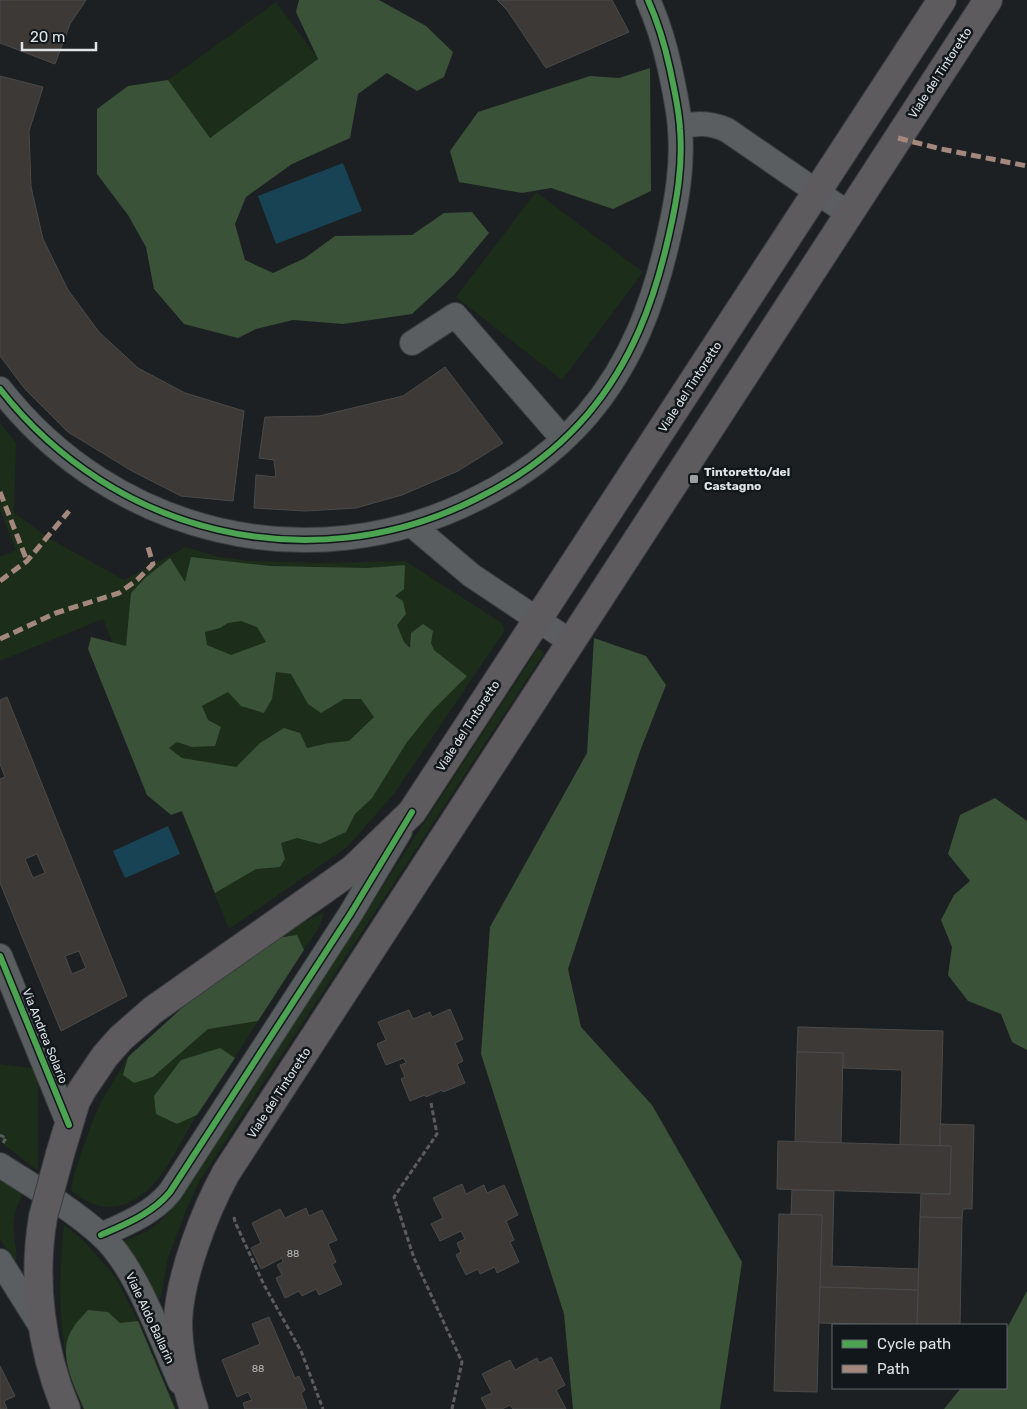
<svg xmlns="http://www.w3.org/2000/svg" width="1027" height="1409" font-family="Rubik,sans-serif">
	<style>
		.green { fill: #1c2d19 }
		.forest { fill: #3a5237; fill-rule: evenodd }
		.water { fill: #184355 }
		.building { fill: #3d3936; stroke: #4a4a4a; fill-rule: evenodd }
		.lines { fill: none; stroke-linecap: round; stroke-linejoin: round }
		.minor-casing { stroke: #3a3d3f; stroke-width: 26 }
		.major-casing { stroke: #3a3d3f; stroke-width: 30 }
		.path { stroke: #5a5c5e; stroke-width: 3; stroke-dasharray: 5 2.5; stroke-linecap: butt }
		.minor { stroke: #5b5e60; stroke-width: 24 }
		.major { stroke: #5e5b5e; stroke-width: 28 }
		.major-bridge-casing { stroke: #3a3d3f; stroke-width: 30; stroke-linecap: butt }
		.major-bridge { stroke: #5e5b5e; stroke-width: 28 }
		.quiet { stroke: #a5887d; stroke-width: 5; stroke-dasharray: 10 5; stroke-linecap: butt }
		.cycleway-casing { stroke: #11171b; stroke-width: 9 }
		.cycleway { stroke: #4ca352; stroke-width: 6 }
		.poi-dot { fill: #9a9fa1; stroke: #11171b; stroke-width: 2 }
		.labels { text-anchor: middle; stroke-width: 5; stroke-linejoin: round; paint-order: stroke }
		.number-label { font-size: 10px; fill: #b6b8ba }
		.street-label { font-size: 12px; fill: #dee3e6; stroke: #11171b }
		.poi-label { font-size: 12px; font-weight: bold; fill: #dee3e6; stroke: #11171b; text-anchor: start }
	</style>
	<rect width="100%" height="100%" fill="#1d2022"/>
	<g class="green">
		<polygon points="276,2 318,59 210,138 168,80"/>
		<polygon points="536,192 643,272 562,380 456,297"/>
		<polygon points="0,423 16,443 14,513 52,540 124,580 186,547 219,557 250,561 320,563 405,561 502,623 505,630 394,794 347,847 229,929 103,619 0,661 0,557 16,550 0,510"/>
		<path d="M 538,648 L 544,653 L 200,1180 L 187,1208 L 167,1261 L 161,1297 L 159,1299 L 120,1242 C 150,1232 160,1225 179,1200 Z"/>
		<path d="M 323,912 C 324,925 310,940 304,950 C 279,986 257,1023 234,1059 C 222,1078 208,1097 196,1116 C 178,1145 163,1186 130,1202 C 108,1213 88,1205 71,1190 L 75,1171 L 91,1125 L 101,1102 L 128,1057 L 276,938 Z"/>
		<polygon points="0,1064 38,1069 38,1171 0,1141"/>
		<path d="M 0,1179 L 23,1193 C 16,1206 12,1220 14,1235 C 15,1246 18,1252 16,1263 L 0,1239 Z"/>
		<path d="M 64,1225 L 84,1241 L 116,1278 L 138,1321 L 176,1409 L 84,1409 C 76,1390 68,1370 65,1350 C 58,1309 60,1266 64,1225 Z"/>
	</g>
	<g class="forest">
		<polygon points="299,0 379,0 426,26 453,52 444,77 417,91 387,73 358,94 350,138 292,164 246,197 235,224 245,260 273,273 305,258 335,236 412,235 444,213 472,212 489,233 454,275 412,314 343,324 293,320 256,329 238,338 184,324 154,289 146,247 128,215 97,174 97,109 128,86 168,80 210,138 318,59 296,12"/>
		<polygon points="650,68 651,191 613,209 551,188 522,193 459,182 450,151 478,112 590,76 619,78"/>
		<path d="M 191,557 L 270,566 L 367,568 L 405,565 L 404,589 L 395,596 L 403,601 L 406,614 L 397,625 L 404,642 L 410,648 L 411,633 L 423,624 L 433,631 L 431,643 L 434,650 L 467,676 L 432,711 L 407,742 L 372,798 L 355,814 L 346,832 L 320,844 L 297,838 L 281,843 L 285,859 L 280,867 L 256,869 L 215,893 L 182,811 L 171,815 L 147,795 L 88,649 L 91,637 L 126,646 L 131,593 L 145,578 L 170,558 L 185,582 ZM 241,621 L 257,627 L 266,642 L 231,655 L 207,645 L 205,632 L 220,628 L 228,623 ZM 276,672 L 291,674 L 308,704 L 321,713 L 344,699 L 361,699 L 374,717 L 349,741 L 329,743 L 307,748 L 300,733 L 284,728 L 260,743 L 236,767 L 182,758 L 169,748 L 177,742 L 192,747 L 215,746 L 221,727 L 208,720 L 202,706 L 228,692 L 241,706 L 264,713 L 272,699 Z"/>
		<polygon points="594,638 646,656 666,685 640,751 568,969 581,1027 652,1105 742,1262 720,1409 573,1409 564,1314 481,1054 490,927 587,753"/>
		<polygon points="995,798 1027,821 1027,1050 1012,1042 1001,1014 968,1001 948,975 952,947 941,920 954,895 970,881 948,854 960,815"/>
		<polygon points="297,935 304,950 258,1021 208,1029 153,1077 134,1083 123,1075 128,1057 204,988 276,938"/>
		<polygon points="220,1048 235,1058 197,1115 177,1124 156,1114 154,1096 181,1060"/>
		<polygon points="1027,1291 1027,1409 944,1409 961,1388 1006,1388 1006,1330"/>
		<path d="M 88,1310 L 108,1312 L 120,1323 L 138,1321 L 175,1409 L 84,1409 C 74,1385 56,1352 73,1328 C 77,1321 83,1316 88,1310 Z"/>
	</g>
	<g class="water">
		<polygon points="343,163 362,211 276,244 258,196"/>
		<polygon points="168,826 180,854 125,878 113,851"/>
	</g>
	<g class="building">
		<polygon points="0,0 86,0 70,24 55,64 0,43"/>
		<polygon points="497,0 612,0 629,32 546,68 507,10"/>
		<polygon points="0,76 43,87 29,131 31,187 43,239 68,290 99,332 138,368 185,393 244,411 233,501 181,496 132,471 68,432 25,389 0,356"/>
		<polygon points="445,367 503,443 458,471 402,495 356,508 306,511 254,508 256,475 276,477 274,460 259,458 265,417 319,416 403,396"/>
		<path d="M 7,697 L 127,996 L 61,1031 L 0,883 L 0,779 L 5,777 L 0,764 L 0,700 ZM 37,854 L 45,873 L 33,878 L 25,859 ZM 79,951 L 86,968 L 72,974 L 65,956 Z"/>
		<polygon points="450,1009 463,1039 455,1043 463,1061 457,1064 465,1083 443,1092 442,1090 426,1097 425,1095 410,1101 401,1079 405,1077 400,1065 406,1063 404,1058 386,1065 377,1044 386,1040 378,1022 409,1010 413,1019 430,1012 432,1017"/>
		<polygon points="798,1027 943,1031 940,1146 900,1145 902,1070 843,1068 843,1053 797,1052"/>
		<polygon points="797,1052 843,1053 841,1143 795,1142"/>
		<polygon points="940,1124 974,1125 972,1209 963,1209 962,1218 920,1217 921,1194 950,1194 951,1146 940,1146"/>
		<polygon points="778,1141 951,1146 950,1194 777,1189"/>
		<polygon points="462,1184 466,1194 484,1185 487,1193 504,1185 518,1215 506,1221 514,1240 510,1242 519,1262 497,1273 495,1267 480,1274 478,1269 466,1275 456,1255 461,1252 457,1243 465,1239 461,1231 440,1241 431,1224 443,1218 433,1198"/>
		<polygon points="792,1190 834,1191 832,1266 919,1269 918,1290 820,1287 822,1215 791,1214"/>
		<polygon points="306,1208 309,1216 322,1210 337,1240 328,1244 336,1262 332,1264 342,1284 319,1295 316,1289 302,1296 299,1291 285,1298 276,1278 282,1275 277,1265 283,1262 282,1258 261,1269 251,1248 261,1243 252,1223 280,1209 285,1218"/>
		<polygon points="779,1214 822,1215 817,1392 774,1391"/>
		<polygon points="920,1217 962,1218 960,1325 917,1325"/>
		<polygon points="820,1287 918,1290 917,1325 819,1323"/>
		<polygon points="269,1317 295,1378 299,1376 305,1390 301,1393 307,1409 245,1409 243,1403 252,1400 248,1392 237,1397 222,1360 260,1344 252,1324"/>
		<polygon points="551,1357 565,1385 556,1390 566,1409 513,1409 510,1405 502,1409 487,1409 481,1398 492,1393 482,1374 510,1360 515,1370 537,1358 539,1363"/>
		<polygon points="0,1366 15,1396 4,1401 7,1409 0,1409"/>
	</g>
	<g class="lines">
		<g class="minor-casing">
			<g id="minor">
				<path d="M 680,127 C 697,122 711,123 727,130 L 849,214"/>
				<polyline points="412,343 455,315 563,439"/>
				<path d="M 0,389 C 113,534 310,583 476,499 C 517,479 557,450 587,415 C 632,362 654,302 669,235 C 677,200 683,165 680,129 C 679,109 674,89 670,69 C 665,46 658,22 648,0"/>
				<polyline points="412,525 471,575 571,642"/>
				<polyline points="0,956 69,1125"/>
				<path d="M 0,1165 C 34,1187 71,1208 101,1235 C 136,1266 161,1339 180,1382"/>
				<path d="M 101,1235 C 126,1224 153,1213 170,1192 L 351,913 L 400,831"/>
				<polyline points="0,1261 42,1328"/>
			</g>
		</g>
		<g class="major-casing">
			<g id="major">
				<polyline points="60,1154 76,1101 82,1090 105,1056 121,1038 153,1010 353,869 412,812 942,0"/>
				<path d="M 43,1217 C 32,1282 41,1349 66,1409"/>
				<path d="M 194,1409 C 185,1381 178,1352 178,1322 C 179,1278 205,1211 226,1173 L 988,0"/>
			</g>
		</g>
		<g class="path">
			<polyline points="431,1103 437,1134 394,1197 414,1258 462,1362 452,1409"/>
			<polyline points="0,1135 6,1138 3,1143"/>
			<polyline points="234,1217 235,1222 264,1285 301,1351 323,1409"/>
		</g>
		<use href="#minor" class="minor"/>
		<use href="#major" class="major"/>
		<g class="major-bridge-casing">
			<polyline id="major-bridge" points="43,1217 60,1154"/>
		</g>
		<use href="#major-bridge" class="major-bridge"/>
		<g class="quiet">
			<polyline points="898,138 941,149 1027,166"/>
			<polyline points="0,492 27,561"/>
			<polyline points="0,581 27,561 69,511"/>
			<polyline points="0,639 56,613 119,593 137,580 153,564 148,547"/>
		</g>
		<g class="cycleway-casing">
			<g id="cycleway">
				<path d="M 0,389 C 113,534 310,583 476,499 C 517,479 557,450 587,415 C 632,362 654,302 669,235 C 677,200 683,165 680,129 C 679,109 674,89 670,69 C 665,46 658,22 648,0"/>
				<polyline points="0,956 69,1125"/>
				<path d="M 101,1235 C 126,1224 153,1213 170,1192 L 351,913 L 412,812"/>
			</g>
		</g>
		<use href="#cycleway" class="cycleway"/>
	</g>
	<rect class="poi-dot" x="689" y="474" width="10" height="10" rx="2.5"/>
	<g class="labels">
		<g class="number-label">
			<text x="293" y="1257">88</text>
			<text x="258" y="1372">88</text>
		</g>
		<g class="street-label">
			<text transform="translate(940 73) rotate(-57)" y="4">Viale del Tintoretto</text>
			<text transform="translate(690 387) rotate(-57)" y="4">Viale del Tintoretto</text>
			<text transform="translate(468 726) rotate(-57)" y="4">Viale del Tintoretto</text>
			<text transform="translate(45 1036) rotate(68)" y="4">Via Andrea Solario</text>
			<text transform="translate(279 1093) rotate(-57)" y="4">Viale del Tintoretto</text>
			<text transform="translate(150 1318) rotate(65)" y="4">Viale Aldo Ballarin</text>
		</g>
		<g class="poi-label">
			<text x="704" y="476">Tintoretto/del<tspan x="704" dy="14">Castagno</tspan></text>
		</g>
	</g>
	<rect x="832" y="1324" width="175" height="65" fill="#11171b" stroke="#63696c"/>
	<rect x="842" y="1340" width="25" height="8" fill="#4ca352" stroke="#63696c"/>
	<text x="877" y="1349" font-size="15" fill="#dee3e6">Cycle path</text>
	<rect x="842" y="1365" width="25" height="8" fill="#a5887d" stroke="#63696c"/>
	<text x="877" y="1374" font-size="15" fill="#dee3e6">Path</text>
	<path d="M22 42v8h74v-8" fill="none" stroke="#dee3e6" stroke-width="2.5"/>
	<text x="30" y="42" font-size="15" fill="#dee3e6" stroke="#11171b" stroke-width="4" paint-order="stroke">20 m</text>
</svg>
